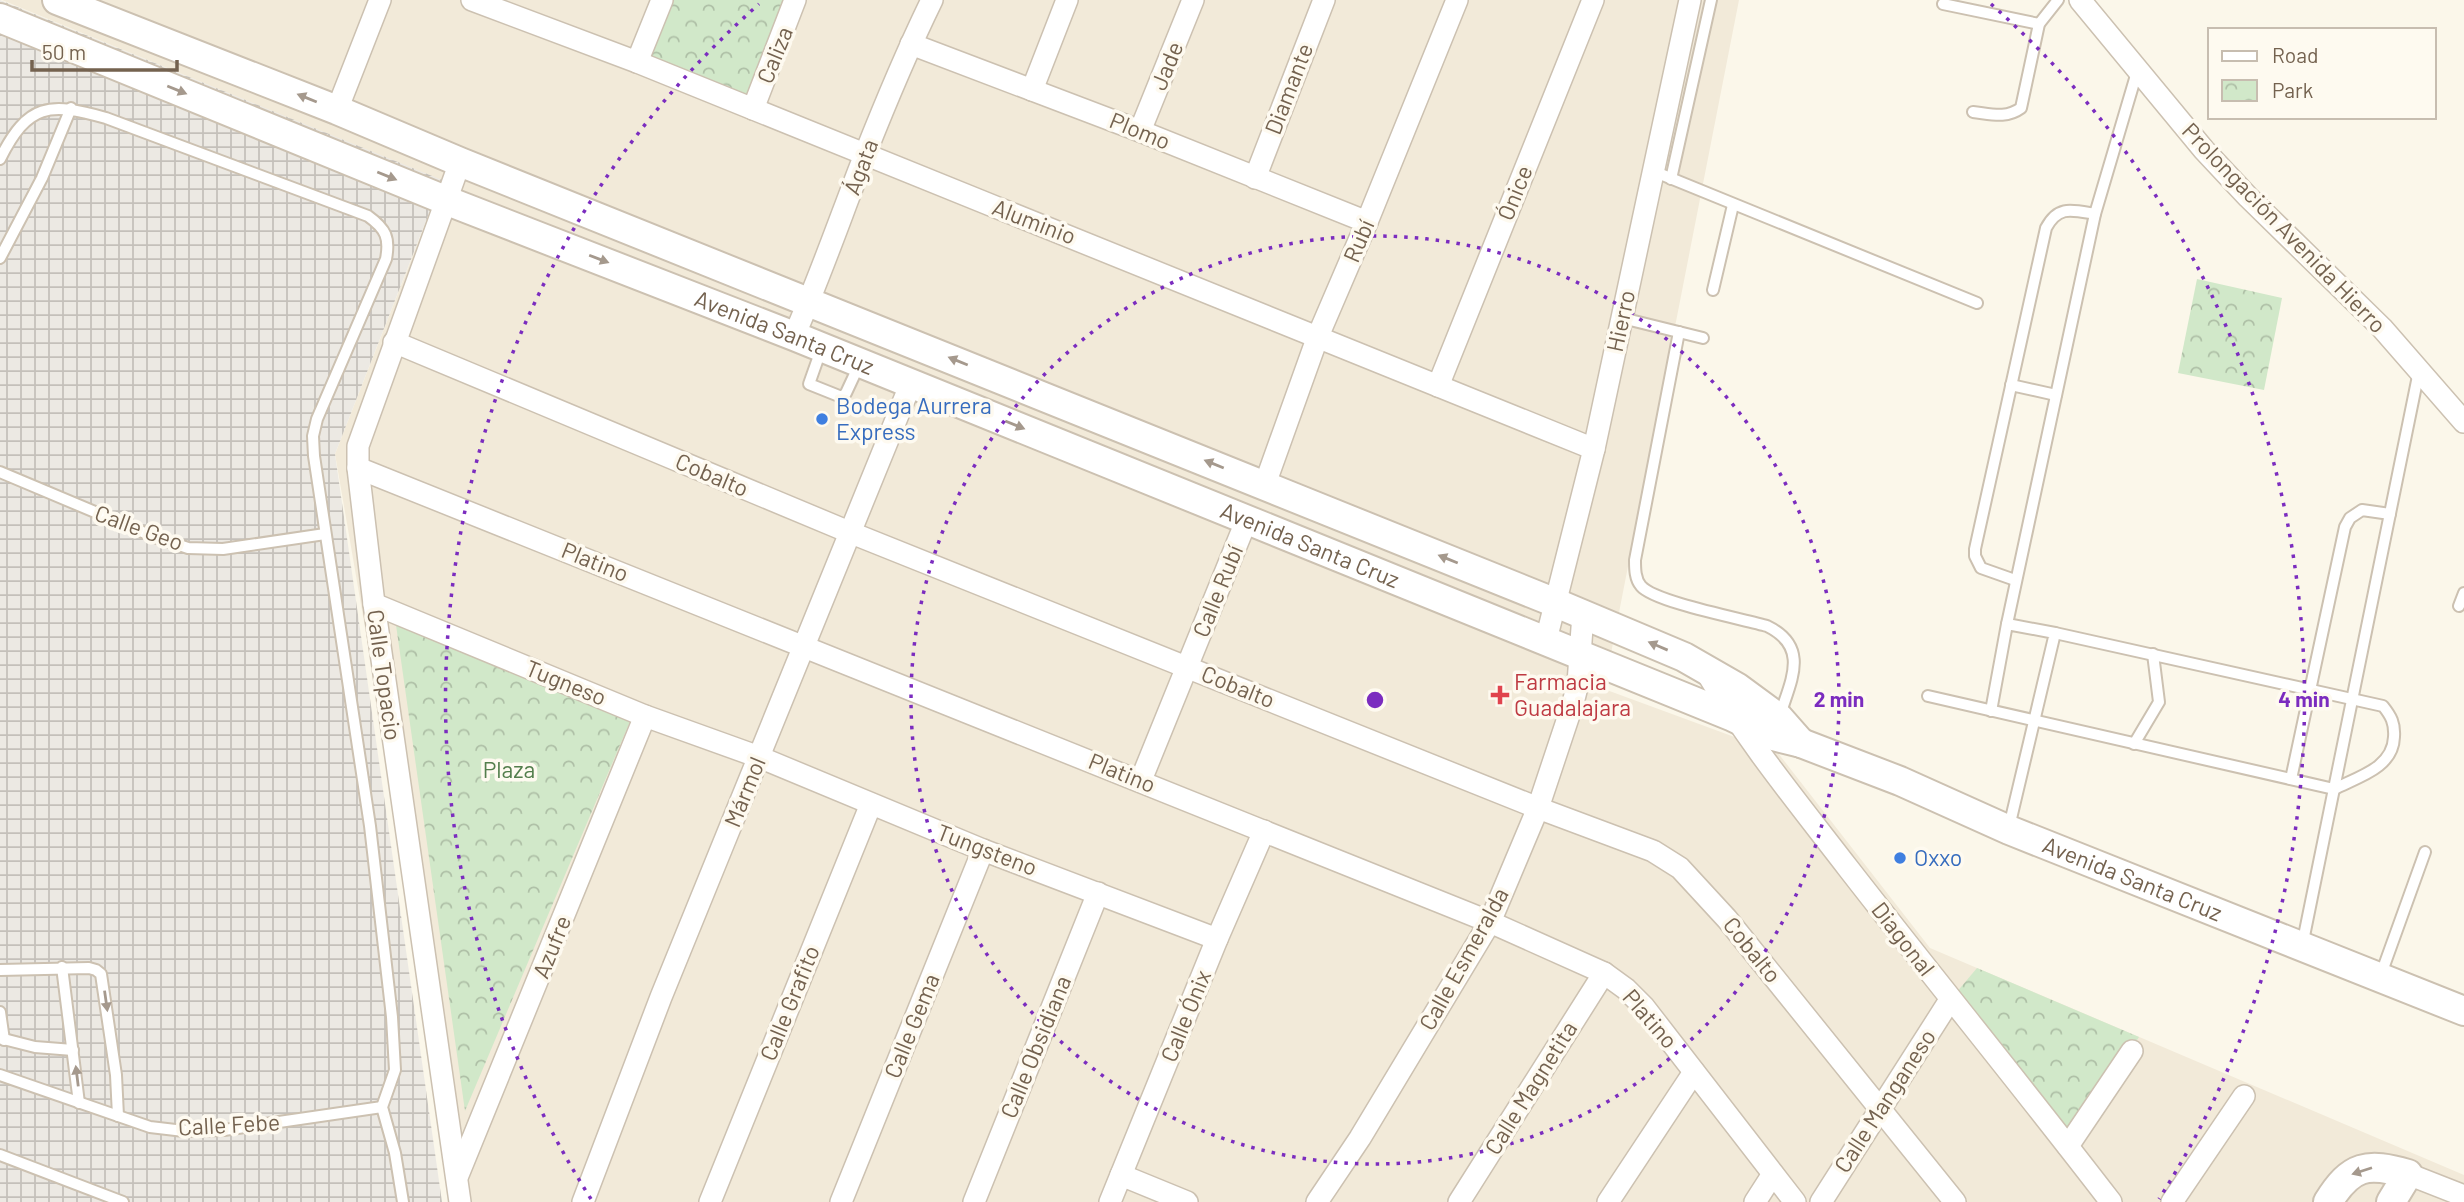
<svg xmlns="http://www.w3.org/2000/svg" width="2464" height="1202" font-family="Barlow,sans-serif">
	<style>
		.residential { fill: #f2ead9 }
		.industrial { fill: url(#industrial-grid) }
		.park { fill: url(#park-crowns) }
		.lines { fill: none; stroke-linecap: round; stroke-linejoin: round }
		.service-casing { stroke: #ccc1b1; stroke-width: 14 }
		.minor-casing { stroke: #ccc1b1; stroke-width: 24 }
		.tertiary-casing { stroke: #ccc1b1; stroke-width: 32 }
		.service { stroke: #fff; stroke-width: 10 }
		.minor { stroke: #fff; stroke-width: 21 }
		.tertiary { stroke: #fff; stroke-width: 28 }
		.oneway { fill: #a5998d }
		.ring { fill: none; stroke: #7b2cbf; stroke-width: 3.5; stroke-dasharray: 3.5 7 }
		.shop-dot { fill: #3f7fe0; stroke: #fefaf0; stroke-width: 2.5 }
		.health-dot { fill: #e0444e; stroke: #fefaf0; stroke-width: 2.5 }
		.labels { text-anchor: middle; stroke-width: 7; stroke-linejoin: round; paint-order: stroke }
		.street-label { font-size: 23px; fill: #74624f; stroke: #fefaf0 }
		.shop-label { font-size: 23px; fill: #366cbe; stroke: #fefaf0; text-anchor: start }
		.health-label { font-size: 23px; fill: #be3a42; stroke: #fefaf0; text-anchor: start }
		.park-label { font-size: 23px; fill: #537e4c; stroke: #fefaf0 }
		.centre { fill: #7b2cbf; stroke: #fefaf0; stroke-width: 3.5 }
		.ring-label { font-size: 21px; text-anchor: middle; font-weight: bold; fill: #7b2cbf; stroke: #fefaf0; stroke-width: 7; stroke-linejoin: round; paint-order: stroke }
	</style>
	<defs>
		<pattern id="industrial-grid" width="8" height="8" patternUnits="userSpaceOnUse" patternTransform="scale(1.75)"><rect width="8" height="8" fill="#ece9e3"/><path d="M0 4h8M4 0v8" fill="none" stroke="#c4c0ba"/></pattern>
		<pattern id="park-crowns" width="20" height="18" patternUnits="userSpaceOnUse" patternTransform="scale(1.75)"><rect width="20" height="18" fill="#d1e8c9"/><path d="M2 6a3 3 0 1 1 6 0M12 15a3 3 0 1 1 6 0" fill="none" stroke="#aebfa6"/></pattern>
	</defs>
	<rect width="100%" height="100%" fill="#fbf7ea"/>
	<polygon class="residential" points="2,0 1739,0 1604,689 1778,753 1930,948 2464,1175 2464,1202 464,1202 335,454 442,181"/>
	<polygon class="industrial" points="0,0 442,180 335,454 442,1202 0,1202"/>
	<g class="park">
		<polygon points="662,0 795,0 753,109 637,62"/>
		<polygon points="2197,279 2282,298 2264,390 2178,373"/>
		<polygon points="396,625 631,719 465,1111"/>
		<polygon points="1977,968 2139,1037 2068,1146 1950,1000"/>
	</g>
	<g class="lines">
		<g class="service-casing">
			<g id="service">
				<polyline points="1943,4 2039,24"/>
				<path d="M 1973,112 C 1991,114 2006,119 2021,108 L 2039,24 L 2058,0"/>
				<path d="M 0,159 C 28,103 49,102 106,118 L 368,216 C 386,229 390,238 386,259 L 317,419 L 313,436 L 314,456 L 370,826 L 392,1017 L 395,1070 L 382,1107 L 395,1153 L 403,1202"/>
				<polyline points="1653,171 1977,303"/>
				<polyline points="1671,179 1711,0"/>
				<polyline points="0,258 42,178 71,108"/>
				<polyline points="1713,290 1733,205"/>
				<polyline points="1622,318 1703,338"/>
				<path d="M 1679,332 L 1635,560 C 1635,569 1635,579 1641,586 C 1654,602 1743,619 1767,626 C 1810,647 1791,680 1780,715"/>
				<polyline points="821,350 809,384 839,396 843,396 846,393 860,363"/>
				<polyline points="2011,385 2056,395"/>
				<polyline points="0,472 152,536 188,548 223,549 325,534"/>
				<path d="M 2015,580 L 1981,568 L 1975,556 L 1975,549 L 2046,228 C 2058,205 2072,210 2095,214"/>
				<polyline points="2459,606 2464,593"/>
				<polyline points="2007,624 2095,214 2137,72"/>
				<path d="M 1928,696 L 2334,789 C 2358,777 2393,768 2394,737 C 2395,723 2391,716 2383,706 L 2055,633"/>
				<polyline points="1991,711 2007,624 2055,633 2009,827"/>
				<polyline points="2134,744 2159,702 2153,654"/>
				<polyline points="2291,779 2345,527 2350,518 2362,510 2390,514"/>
				<polyline points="2302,946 2419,371"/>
				<polyline points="62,967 79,1103"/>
				<polyline points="0,970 89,968 96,970 101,974 116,1075 118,1116"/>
				<polyline points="2380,977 2425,852"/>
				<polyline points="0,1012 4,1040"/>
				<polyline points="0,1038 35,1047 73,1050"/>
				<polyline points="0,1075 150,1127 184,1131 224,1130 382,1107"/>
				<polyline points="0,1155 123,1202"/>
			</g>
		</g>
		<g class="minor-casing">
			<g id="minor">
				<polyline points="472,0 637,62 1594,449"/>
				<polyline points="2080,0 2204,150 2248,197 2382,328 2464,422"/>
				<polyline points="911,44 1140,131 1367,222"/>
				<polyline points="637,62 662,0"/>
				<polyline points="1032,90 1067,0"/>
				<polyline points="753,109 795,0"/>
				<polyline points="337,110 380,0"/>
				<polyline points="1140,131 1193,0"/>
				<polyline points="1255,178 1324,0"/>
				<path d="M 794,336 C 820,277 841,216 864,157 C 885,104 907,51 932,0"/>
				<polyline points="394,342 849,532 1538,808 1653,851 1680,868 1727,919 1955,1202"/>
				<polyline points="1438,386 1593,0"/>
				<polyline points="358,468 1490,922 1604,973 1626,989 1644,1007 1795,1202"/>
				<polyline points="1265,484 1318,336 1367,222 1457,0"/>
				<polyline points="374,604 645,716 759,757 983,850 1217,939"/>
				<polyline points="1546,640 1594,449 1690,0"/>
				<path d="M 1705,670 C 1747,741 1798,803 1848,868 C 1935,980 2025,1090 2111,1202"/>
				<polyline points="1141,780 1247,519"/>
				<polyline points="2068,1146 2132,1051"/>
				<polyline points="2408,1174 2464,1196"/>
				<polyline points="458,1175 645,716"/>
				<polyline points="1121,1175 1187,1202"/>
				<polyline points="460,1202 374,604 358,468 358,446 460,162"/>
				<polyline points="583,1202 661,997 911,383"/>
				<polyline points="710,1202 871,804"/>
				<polyline points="841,1202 983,850"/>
				<polyline points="974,1202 1098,893"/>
				<polyline points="1110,1202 1217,939 1264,831"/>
				<polyline points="1317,1202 1360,1138 1490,922 1538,808 1573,703 1578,683 1583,614"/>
				<polyline points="1459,1202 1604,973"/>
				<polyline points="1608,1202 1694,1072"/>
				<polyline points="1755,1202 1773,1174"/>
				<polyline points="1821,1202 1950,1000"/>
				<polyline points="2172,1202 2244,1096"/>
			</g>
		</g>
		<g class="tertiary-casing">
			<g id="tertiary">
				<polyline points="57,0 337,110 460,162 1556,603 1684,657 1738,688 1779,718 1801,743"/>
				<path id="s1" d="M 0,18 L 445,200 L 794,336 L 1733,717 L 1773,736 L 1801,743 L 1900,781 L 2009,830 L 2464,1011"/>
				<path d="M 2328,1202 C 2351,1165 2367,1162 2408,1174 L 2391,1202"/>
			</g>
		</g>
		<use href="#service" class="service"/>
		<use href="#minor" class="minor"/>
		<use href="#tertiary" class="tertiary"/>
	</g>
	<defs><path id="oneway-solid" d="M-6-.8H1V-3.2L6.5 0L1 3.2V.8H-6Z" transform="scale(1.75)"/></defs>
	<g class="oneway">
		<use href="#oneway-solid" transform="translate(177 90) rotate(22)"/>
		<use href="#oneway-solid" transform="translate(307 98) rotate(-158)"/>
		<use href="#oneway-solid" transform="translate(387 176) rotate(22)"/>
		<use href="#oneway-solid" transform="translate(599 259) rotate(21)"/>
		<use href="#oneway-solid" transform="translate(958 361) rotate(-158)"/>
		<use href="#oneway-solid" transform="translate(1015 425) rotate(22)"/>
		<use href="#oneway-solid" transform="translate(1214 464) rotate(-158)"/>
		<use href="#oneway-solid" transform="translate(1448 559) rotate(-158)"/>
		<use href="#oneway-solid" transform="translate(1658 646) rotate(-157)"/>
		<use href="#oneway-solid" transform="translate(106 1001) rotate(82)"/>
		<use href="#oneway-solid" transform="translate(77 1076) rotate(-97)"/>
		<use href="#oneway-solid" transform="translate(2362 1171) rotate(162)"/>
	</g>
	<g class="ring">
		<circle cx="1375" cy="700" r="464"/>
		<path d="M591 1199A929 929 0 0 1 759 4M1991 4A929 929 0 0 1 2159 1199"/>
	</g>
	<g class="shop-dot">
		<circle cx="822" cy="419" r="7"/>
		<circle cx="1900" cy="858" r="7"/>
	</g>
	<path class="health-dot" d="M1496.5 684.5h7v7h7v7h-7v7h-7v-7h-7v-7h7z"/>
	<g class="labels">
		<g class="street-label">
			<text transform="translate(775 55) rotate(-68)" y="8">Caliza</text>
			<text transform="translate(1167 66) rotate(-68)" y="8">Jade</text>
			<text transform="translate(1289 89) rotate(-69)" y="8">Diamante</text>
			<text transform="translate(1140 131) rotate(22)" y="8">Plomo</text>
			<text transform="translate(861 167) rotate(-69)" y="8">Ágata</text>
			<text transform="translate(1515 193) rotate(-68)" y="8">Ónice</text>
			<text transform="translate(1034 222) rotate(21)" y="8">Aluminio</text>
			<text transform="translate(2284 228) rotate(46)" y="8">Prolongación Avenida Hierro</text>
			<text transform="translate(1359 241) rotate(-67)" y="8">Rubí</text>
			<text transform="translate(1621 321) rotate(-78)" y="8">Hierro</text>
			<text dy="8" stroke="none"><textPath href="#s1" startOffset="845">Avenida Santa Cruz</textPath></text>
			<text transform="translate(712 475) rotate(23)" y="8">Cobalto</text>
			<text transform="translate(139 528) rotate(20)" y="8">Calle Geo</text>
			<text dy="8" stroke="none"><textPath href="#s1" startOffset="1412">Avenida Santa Cruz</textPath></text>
			<text transform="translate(595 562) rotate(22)" y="8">Platino</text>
			<text transform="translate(1218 591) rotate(-68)" y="8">Calle Rubí</text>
			<text transform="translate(384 675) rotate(82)" y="8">Calle Topacio</text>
			<text transform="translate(566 683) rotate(22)" y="8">Tugneso</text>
			<text transform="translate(1238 687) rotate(22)" y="8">Cobalto</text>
			<text transform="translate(1122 773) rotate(22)" y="8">Platino</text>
			<text transform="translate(745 792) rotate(-68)" y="8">Mármol</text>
			<text transform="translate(987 850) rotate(21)" y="8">Tungsteno</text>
			<text dy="8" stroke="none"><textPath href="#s1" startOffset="2300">Avenida Santa Cruz</textPath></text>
			<text transform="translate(1903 939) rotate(52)" y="8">Diagonal</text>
			<text transform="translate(552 947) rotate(-68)" y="8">Azufre</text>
			<text transform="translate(1752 950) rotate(51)" y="8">Cobalto</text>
			<text transform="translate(1464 959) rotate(-61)" y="8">Calle Esmeralda</text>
			<text transform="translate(790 1003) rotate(-68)" y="8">Calle Grafito</text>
			<text transform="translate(1186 1016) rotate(-68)" y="8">Calle Ónix</text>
			<text transform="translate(1650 1019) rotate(49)" y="8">Platino</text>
			<text transform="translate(912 1026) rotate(-68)" y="8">Calle Gema</text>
			<text transform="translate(1036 1047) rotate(-68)" y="8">Calle Obsidiana</text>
			<text transform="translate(1531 1088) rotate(-58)" y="8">Calle Magnetita</text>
			<text transform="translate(1885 1101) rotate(-57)" y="8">Calle Manganeso</text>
			<text transform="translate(229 1125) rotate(-3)" y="8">Calle Febe</text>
		</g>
		<g class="shop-label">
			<text x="836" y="414">Bodega Aurrera<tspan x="836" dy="26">Express</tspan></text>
			<text x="1914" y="866">Oxxo</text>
		</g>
		<g class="health-label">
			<text x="1514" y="690">Farmacia<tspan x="1514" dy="26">Guadalajara</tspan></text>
		</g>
		<g class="park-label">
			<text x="509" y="778">Plaza</text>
		</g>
	</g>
	<circle cx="1375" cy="700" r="10" class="centre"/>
	<g class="ring-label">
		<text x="1839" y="707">2 min</text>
		<text x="2304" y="707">4 min</text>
	</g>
	<rect x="2208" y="28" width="228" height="91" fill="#fefaf0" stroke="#c7bdb0" stroke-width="2"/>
	<rect x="2222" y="51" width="35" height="10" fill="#ffffff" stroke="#c7bdb0" stroke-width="2"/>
	<text x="2272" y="63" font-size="21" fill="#74624f">Road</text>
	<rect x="2222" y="80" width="35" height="21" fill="url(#park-crowns)" stroke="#c7bdb0" stroke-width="2"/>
	<text x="2272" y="98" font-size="21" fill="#74624f">Park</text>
	<path d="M32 60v10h145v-10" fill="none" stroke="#74624f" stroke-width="3.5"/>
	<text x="42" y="60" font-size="21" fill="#74624f" stroke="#fefaf0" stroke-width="5" paint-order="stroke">50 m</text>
</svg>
